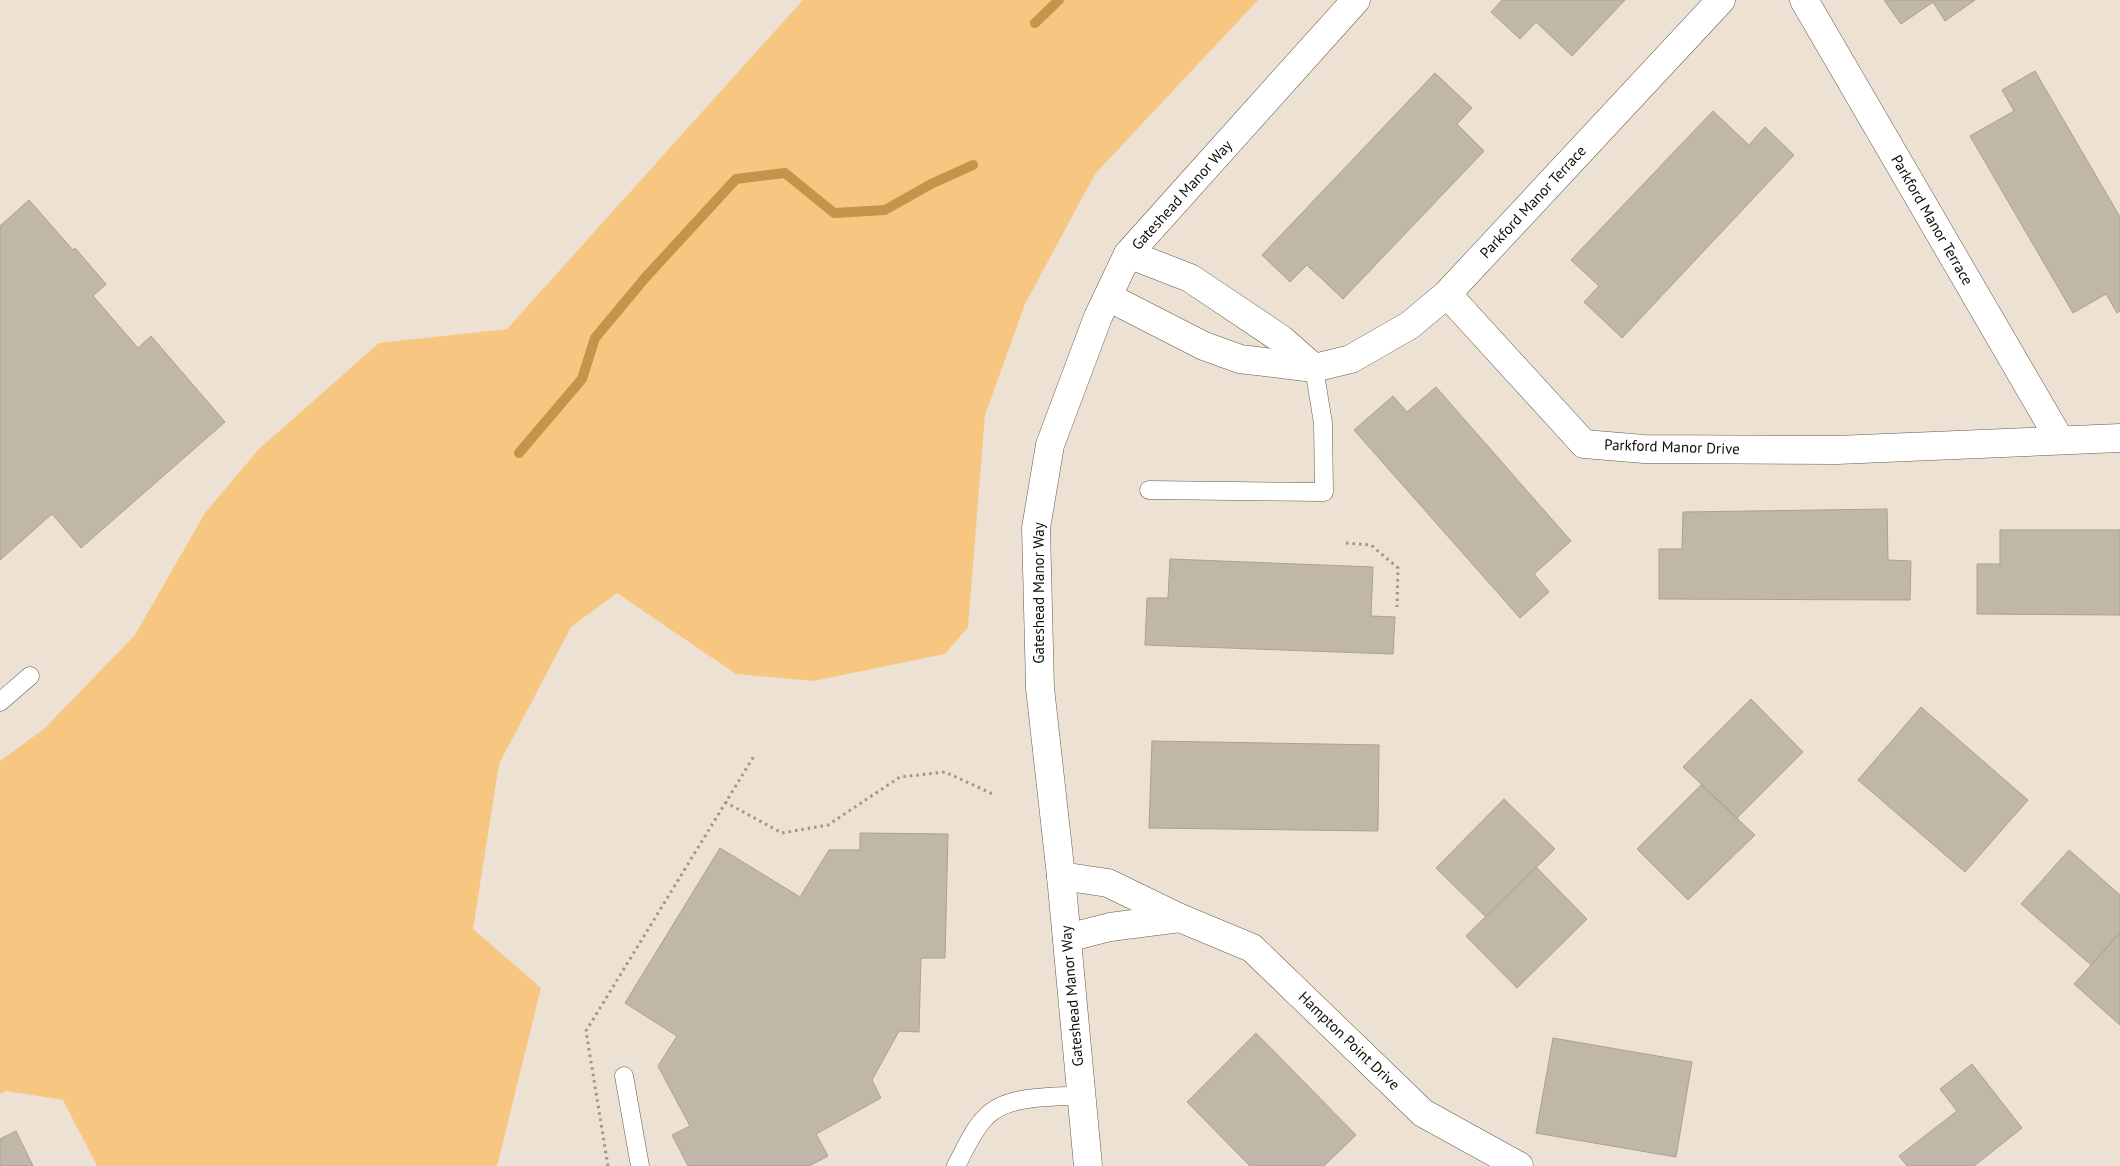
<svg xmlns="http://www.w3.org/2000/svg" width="2120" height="1166" font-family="'PT Sans',sans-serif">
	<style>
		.green { fill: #f7c781 }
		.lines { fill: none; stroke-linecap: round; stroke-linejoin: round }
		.stream { stroke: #c5944b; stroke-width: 10 }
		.building { fill: #c1b7a8; stroke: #aba192 }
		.service-casing { stroke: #645b4e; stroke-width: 19 }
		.minor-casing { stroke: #645b4e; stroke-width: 29 }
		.tertiary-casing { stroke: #645b4e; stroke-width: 29 }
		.path { stroke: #9e968a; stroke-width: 3; stroke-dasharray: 2.5 4; stroke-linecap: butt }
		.service { stroke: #fff; stroke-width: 18 }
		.minor { stroke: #fff; stroke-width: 28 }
		.tertiary { stroke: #fff; stroke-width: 28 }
		.labels { text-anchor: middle; stroke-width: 4; stroke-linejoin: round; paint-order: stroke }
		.street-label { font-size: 15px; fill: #100c07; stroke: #fff }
	</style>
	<rect width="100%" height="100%" fill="#ece1d2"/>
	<polygon class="green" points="803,0 1258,0 1095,174 1025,304 985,415 968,627 945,654 813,681 736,674 617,593 571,627 499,764 473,929 541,988 497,1166 97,1166 63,1100 7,1091 0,1094 0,761 44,729 135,635 205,513 259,449 379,343 507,329"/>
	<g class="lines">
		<g class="stream">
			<polyline points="1035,23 1059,0"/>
			<polyline points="519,453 582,379 595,338 645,278 736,179 785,173 834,213 885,210 931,184 973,165"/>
		</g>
	</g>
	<g class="building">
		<polygon points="1502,0 1625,0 1572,56 1536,22 1520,39 1491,12"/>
		<polygon points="1884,0 1975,0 1945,21 1933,2 1901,24"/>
		<polygon points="2035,71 2120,217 2120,311 2117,313 2106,294 2073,313 1970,136 2014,111 2002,90"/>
		<polygon points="1435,73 1472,108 1457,124 1484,151 1343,299 1307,265 1290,282 1262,255"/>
		<polygon points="1713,111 1749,145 1765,127 1794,155 1622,338 1584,302 1599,286 1571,260"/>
		<polygon points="29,200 73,250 75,248 106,284 93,296 138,348 151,336 225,422 81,548 52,514 0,560 0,226"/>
		<polygon points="1436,387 1571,541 1534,574 1549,592 1520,618 1354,430 1393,396 1407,412"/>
		<polygon points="1887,509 1888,560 1911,561 1910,600 1659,599 1659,549 1682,549 1683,512"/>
		<polygon points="2000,530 2120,530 2120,615 1977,614 1977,564 2000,564"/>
		<polygon points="1170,559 1373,567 1371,616 1395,617 1393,654 1145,645 1147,598 1168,598"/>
		<polygon points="1751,699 1803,752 1737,818 1683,767"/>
		<polygon points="1921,707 2028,800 1965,872 1858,780"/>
		<polygon points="1152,741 1379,745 1378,831 1149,828"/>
		<polygon points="1701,785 1755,835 1688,900 1637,849"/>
		<polygon points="1504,799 1555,849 1486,917 1436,868"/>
		<polygon points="860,833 948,834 945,958 921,958 919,1032 899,1031 872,1080 881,1098 816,1134 828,1156 809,1166 688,1166 672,1135 690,1126 658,1066 677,1036 625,1003 720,848 800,897 829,850 860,850"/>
		<polygon points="2069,850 2120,895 2120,933 2091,965 2021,904"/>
		<polygon points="1536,867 1587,919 1517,988 1466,936"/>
		<polygon points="2120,933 2120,1025 2074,984"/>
		<polygon points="1256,1033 1356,1135 1324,1166 1250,1166 1187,1102"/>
		<polygon points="1553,1038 1692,1062 1676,1157 1536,1133"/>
		<polygon points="1972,1064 2022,1128 1974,1166 1907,1166 1899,1156 1957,1111 1940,1089"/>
		<polygon points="16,1131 33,1166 0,1166 0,1139"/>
	</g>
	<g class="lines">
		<g class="service-casing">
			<g id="service">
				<polyline points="1149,490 1324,492 1323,423 1314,368"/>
				<polyline points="0,702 30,676"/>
				<polyline points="624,1076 640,1166"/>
				<path d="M 956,1166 C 964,1151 974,1128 986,1117 C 1007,1094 1052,1098 1082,1095"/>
			</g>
		</g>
		<g class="minor-casing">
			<g id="minor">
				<polyline points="1804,0 2060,440"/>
				<polyline points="1128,254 1190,278 1281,339 1314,368"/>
				<polyline points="1447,294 1584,444 1644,449 1837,450 2120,438"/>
				<polyline points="1108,297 1204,346 1240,359 1314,368 1351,359 1410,325 1447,294 1721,0"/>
				<polyline points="1061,876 1108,883 1180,918 1252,948 1423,1113 1519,1166"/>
				<polyline points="1067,938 1110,927 1180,918"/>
			</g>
		</g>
		<g class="tertiary-casing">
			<polyline id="tertiary" points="1088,1166 1061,876 1040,688 1036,528 1050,445 1098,317 1128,254 1356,0"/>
		</g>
		<g class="path">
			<polyline points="1346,543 1371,545 1398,568 1397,607"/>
			<polyline points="725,802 782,833 828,825 900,777 945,772 995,795"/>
			<polyline points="608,1166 586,1031 754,756"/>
		</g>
		<use href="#service" class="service"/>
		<use href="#minor" class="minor"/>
		<use href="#tertiary" class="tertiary"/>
	</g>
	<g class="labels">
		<g class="street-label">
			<text transform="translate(1182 195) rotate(-48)" y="5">Gateshead Manor Way</text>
			<text transform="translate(1533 202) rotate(-47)" y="5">Parkford Manor Terrace</text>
			<text transform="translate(1932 220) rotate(60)" y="5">Parkford Manor Terrace</text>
			<text transform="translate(1672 447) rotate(2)" y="5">Parkford Manor Drive</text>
			<text transform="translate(1039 593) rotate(-90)" y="5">Gateshead Manor Way</text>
			<text transform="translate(1072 996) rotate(-95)" y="5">Gateshead Manor Way</text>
			<text transform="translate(1349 1041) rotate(44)" y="5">Hampton Point Drive</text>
		</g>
	</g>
</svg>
